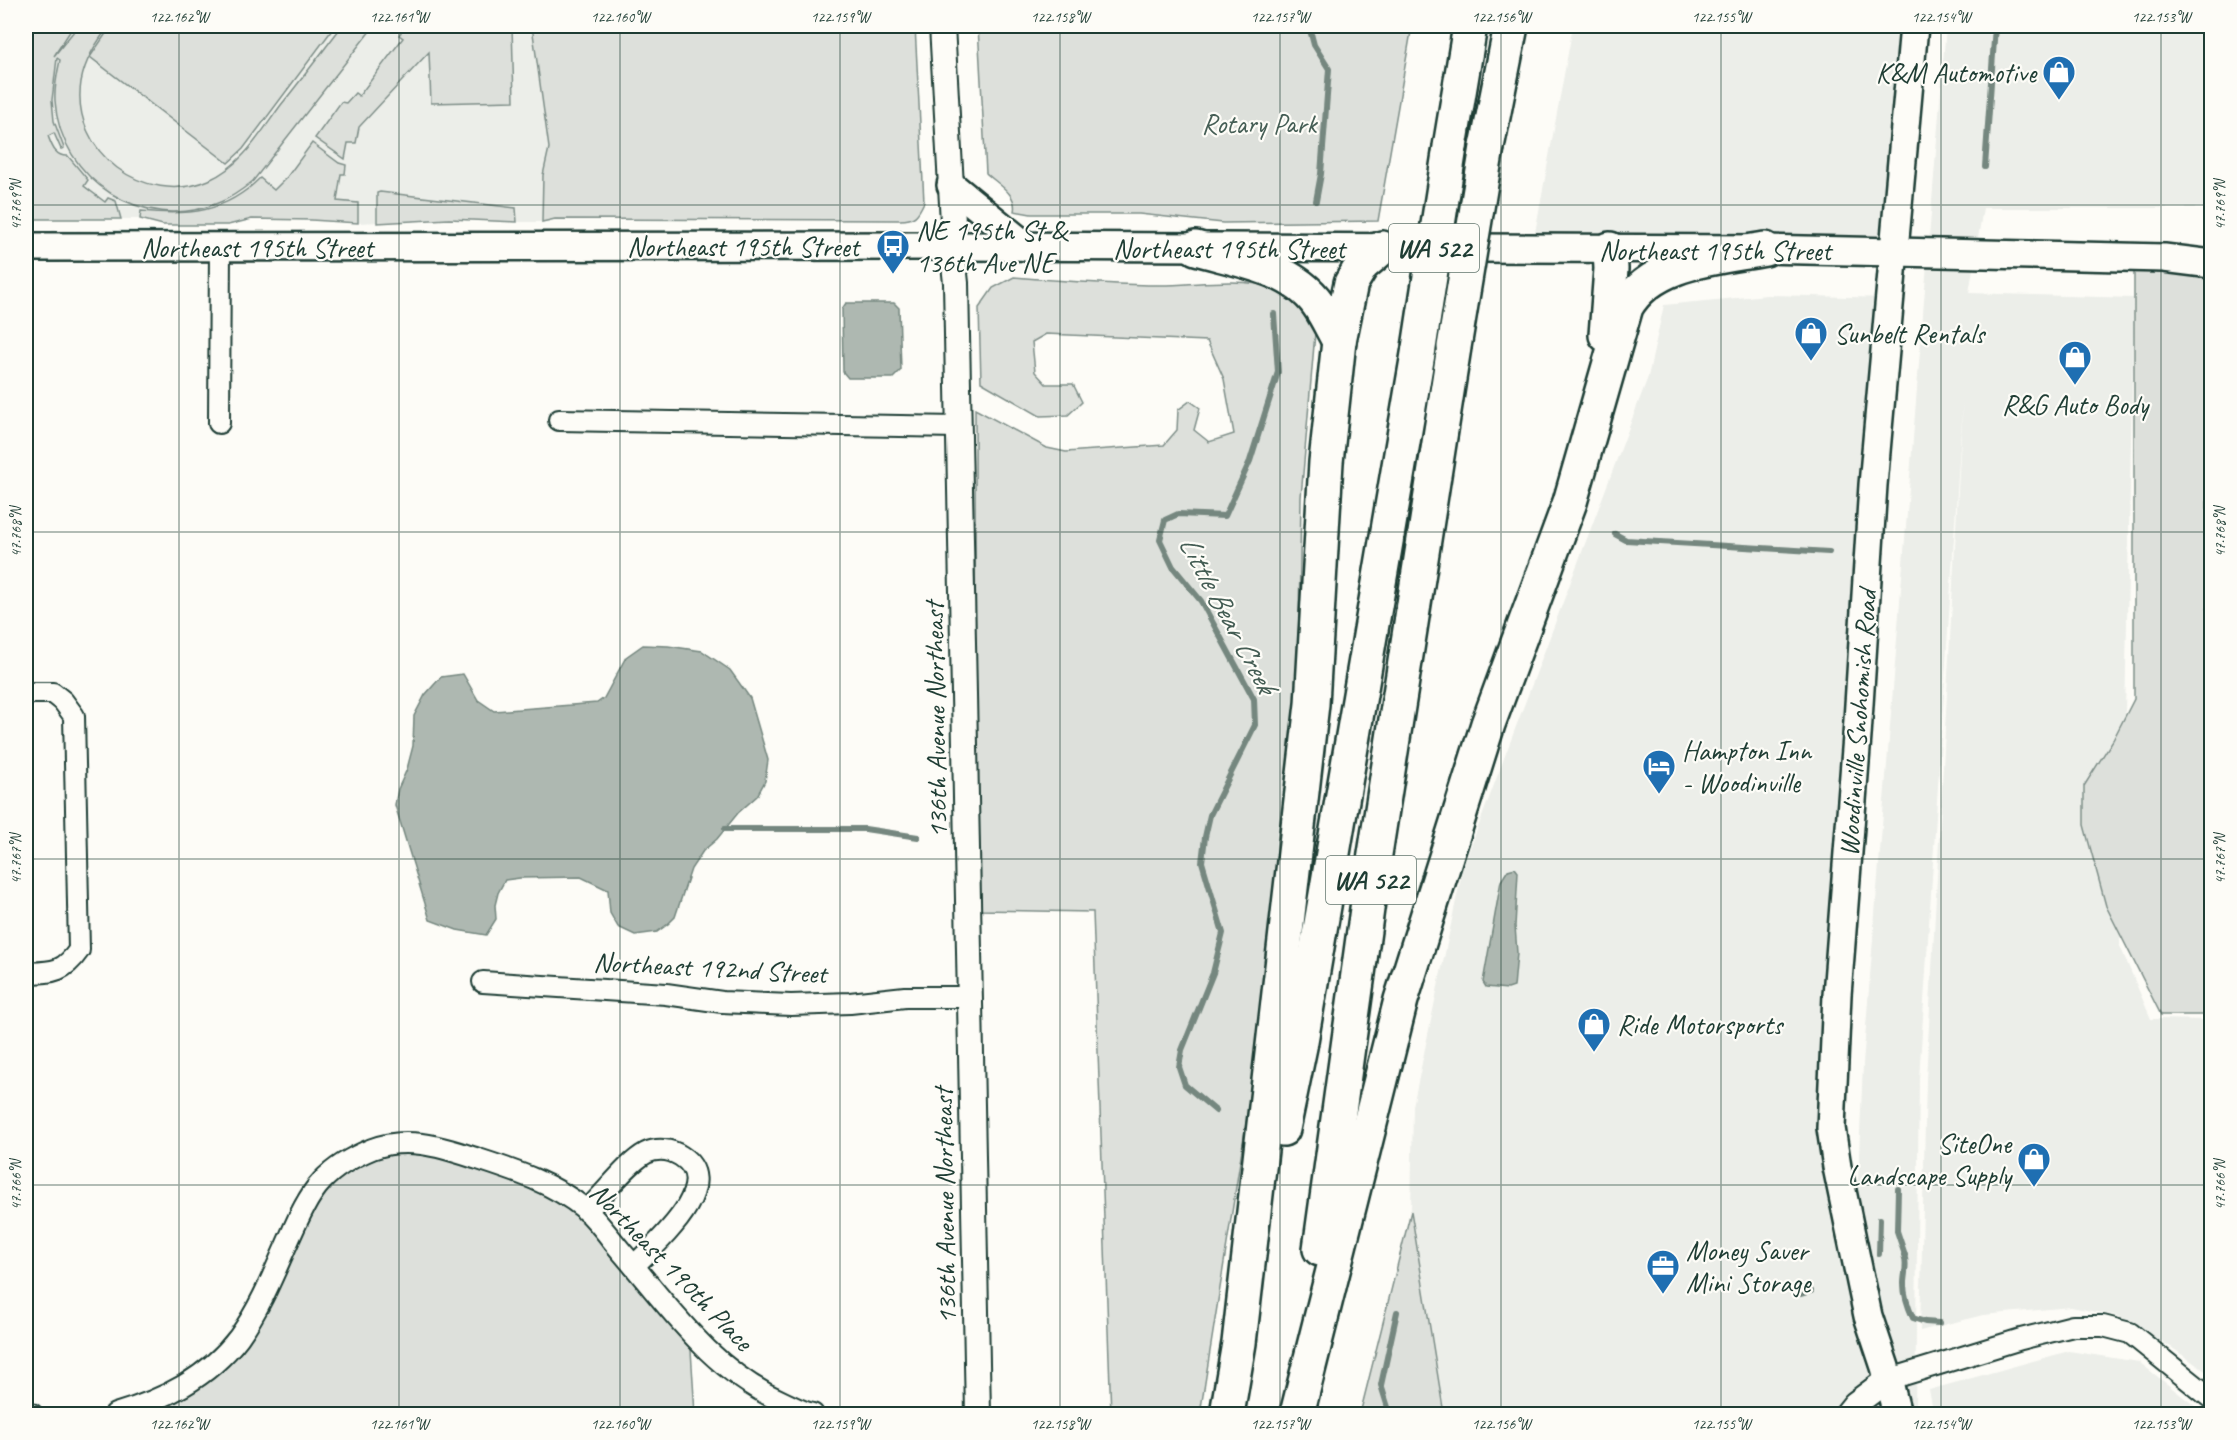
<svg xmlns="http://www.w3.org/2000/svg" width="2237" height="1440" font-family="Caveat,sans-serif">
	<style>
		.built { fill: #eceee9 }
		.green { fill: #dde0db; stroke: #7e8e88; stroke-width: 1.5 }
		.water { fill: #aeb8b1; stroke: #75877f; stroke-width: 1.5 }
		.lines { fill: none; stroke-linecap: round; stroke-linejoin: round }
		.stream { stroke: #75877f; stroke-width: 6 }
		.minor-casing { stroke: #1f3d34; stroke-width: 24 }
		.tertiary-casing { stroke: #1f3d34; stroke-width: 28 }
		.secondary-casing { stroke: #1f3d34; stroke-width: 32 }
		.motorway-casing { stroke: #1f3d34; stroke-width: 38 }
		.minor { stroke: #fdfcf7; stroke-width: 20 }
		.tertiary { stroke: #fdfcf7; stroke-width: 24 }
		.secondary { stroke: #fdfcf7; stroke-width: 27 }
		.motorway { stroke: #fdfcf7; stroke-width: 33 }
		.motorway-bridge-casing { stroke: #1f3d34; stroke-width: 38; stroke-linecap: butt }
		.motorway-bridge { stroke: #fdfcf7; stroke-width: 33 }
		.ticks { fill: none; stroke: #1f3d34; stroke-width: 1.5; stroke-opacity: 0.45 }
		.labels { text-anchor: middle; stroke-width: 4.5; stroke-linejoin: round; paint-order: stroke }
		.shield { fill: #fdfcf7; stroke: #62766e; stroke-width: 1.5 }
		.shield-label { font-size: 27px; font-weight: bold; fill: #1f3d34 }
		.poi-label { font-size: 28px; fill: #1f3d34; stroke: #fdfcf7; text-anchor: start }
		.park-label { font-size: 28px; fill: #455e55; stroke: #fdfcf7 }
		.street-label { font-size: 28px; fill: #1f3d34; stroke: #fdfcf7 }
		.water-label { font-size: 30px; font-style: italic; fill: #435c53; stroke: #fdfcf7 }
		.neatline { fill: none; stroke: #1f3d34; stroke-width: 2 }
		.ticks-label { font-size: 15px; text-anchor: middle; fill: #1f3d34 }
	</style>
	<rect width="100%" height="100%" fill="#fdfcf7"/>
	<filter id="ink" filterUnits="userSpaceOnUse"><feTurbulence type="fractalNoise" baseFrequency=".0167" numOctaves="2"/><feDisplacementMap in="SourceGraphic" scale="12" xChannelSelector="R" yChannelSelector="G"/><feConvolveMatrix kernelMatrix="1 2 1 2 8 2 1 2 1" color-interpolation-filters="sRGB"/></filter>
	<g filter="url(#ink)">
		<g class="built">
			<polygon points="26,26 912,26 909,215 900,220 555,219 548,222 517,222 449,219 358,223 311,220 252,219 228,225 163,225 140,219 26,219"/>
			<polygon points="1573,26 1914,26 1893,251 1532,249"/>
			<polygon points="1946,26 2211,26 2211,208 1983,208 1969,293 2134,298 2120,946 2151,1019 2211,1020 2211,1375 2171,1347 2118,1316 2071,1307 1983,1315 1920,1331 1926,1080 1963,399 1919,1079 1915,1414 1444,1414 1411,1211 1413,1106 1463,867 1648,377 1664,305 1767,295 1888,298 1831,1128 1855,1249 1863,1064"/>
			<rect x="2207" y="399" width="4" height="479"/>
			<polygon points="2069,1351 2139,1362 2205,1414 1934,1414 1929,1390"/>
		</g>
		<g class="green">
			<path d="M 26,26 L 66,26 L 71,30 L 54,56 L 78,26 L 109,26 C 96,43 85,60 81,82 C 70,152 145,208 209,180 C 242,166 261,132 281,105 C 302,79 322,52 342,26 L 374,26 L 253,181 C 242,190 231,198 218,203 C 144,234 60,180 55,101 C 54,87 57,74 60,60 L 57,58 L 52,100 L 54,121 L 64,148 L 61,149 L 54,133 L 48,136 C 52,146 55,157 68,156 L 88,180 L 84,186 L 105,202 L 108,198 L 116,201 L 121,219 L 26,219 Z"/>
			<polygon points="111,26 335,26 243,149 228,163 90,57"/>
			<polygon points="405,26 512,26 514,101 431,103 429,52 359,127 356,143 348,143 345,159 315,138 341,102 346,103 355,93 359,96 403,38 399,35"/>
			<path d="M 532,26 L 915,26 L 924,202 C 918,215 915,220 900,220 L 555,219 L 542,222 L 543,175 L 549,148 Z"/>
			<path d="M 978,26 L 1412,26 L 1378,221 L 1223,223 L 1139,214 L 1031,214 L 1014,211 C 1018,194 996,183 986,173 Z"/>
			<path d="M 312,143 L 339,163 L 346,165 L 345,174 L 341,174 L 337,201 L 358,203 L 358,223 L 311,220 L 252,219 L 228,225 L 163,225 L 140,219 L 141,211 C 188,216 225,213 260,178 L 274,190 L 287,177 Z"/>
			<polygon points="380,192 516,208 517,222 449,219 377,223 377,193"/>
			<polygon points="2134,257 2211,264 2212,399 2207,400 2207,877 2212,878 2211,1015 2161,1015 2106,906 2084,825 2084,786 2113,740 2134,699"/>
			<path d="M 1014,277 C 1063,281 1112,285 1161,285 C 1202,285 1254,273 1291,296 C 1306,305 1310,317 1315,333 L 1301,497 L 1299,621 L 1292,774 L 1278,922 L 1200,1414 L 1111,1414 L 1093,912 L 976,910 L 975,409 L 1047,448 L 1066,452 L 1164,445 L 1177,430 L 1178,410 L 1190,401 L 1200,408 L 1194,430 L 1209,442 L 1234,434 L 1224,379 L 1207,341 L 1046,334 L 1032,342 L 1035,372 L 1046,384 L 1073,384 L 1082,402 L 1068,415 L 1040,416 L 981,382 L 979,308 L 993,288 Z"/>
			<polygon points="406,1142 559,1191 690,1334 695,1414 115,1414 149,1404 238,1338 321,1181"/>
			<polygon points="1411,1211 1444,1414 1360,1414"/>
		</g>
		<g class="water">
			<polygon points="846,303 894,303 899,308 901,370 893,378 848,378 843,372 842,309"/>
			<polygon points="643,645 668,646 702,651 730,670 750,698 768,760 765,781 757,796 738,813 717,839 703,851 691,869 675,917 668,924 657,932 635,935 618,927 610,913 608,890 581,877 520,878 505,880 498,893 495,905 496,919 486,935 457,930 430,920 395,805 398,789 407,769 413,746 414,716 425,695 441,677 463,674 478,700 494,711 597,703 604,698 626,657"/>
			<polygon points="1515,868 1518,872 1515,926 1517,953 1514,987 1508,989 1486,987 1483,982 1501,881 1508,870"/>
		</g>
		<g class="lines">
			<g class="stream">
				<polyline points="1309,26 1314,45 1329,69 1321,174 1316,201"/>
				<polyline points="1985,167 1995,26"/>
				<polyline points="1615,534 1626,540 1829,552"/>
				<polyline points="725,829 865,829 918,837"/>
				<polyline points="1216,1111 1185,1085 1179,1067 1182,1050 1213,973 1223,933 1202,862 1205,837 1210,815 1255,725 1254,699 1201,601 1173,567 1160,540 1165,520 1178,514 1225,516 1250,461 1278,372 1274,314"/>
				<polyline points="1898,1189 1897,1231 1905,1255"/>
				<polyline points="1879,1254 1880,1219"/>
				<path d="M 1904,1255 C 1908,1264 1904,1274 1904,1284 C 1904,1297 1908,1307 1913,1318 L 1925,1322 L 1939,1323"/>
				<polyline points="1801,1294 1811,1291"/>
				<polyline points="1390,1414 1381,1385 1397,1312"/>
			</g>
			<g class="minor-casing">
				<g id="minor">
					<polyline points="559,420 958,427"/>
					<polyline points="219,423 220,247"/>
					<path d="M 26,693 L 53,693 L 63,701 L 74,716 L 79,950 C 63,973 53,972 26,973"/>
					<polyline points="483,982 666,994 722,1002 791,1005 850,1003 905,997 970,997"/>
					<path d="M 586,1211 C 605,1194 626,1164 646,1153 C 657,1148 670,1149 681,1156 C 726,1185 655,1244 634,1266"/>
					<polyline points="1887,1380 2021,1339 2073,1326 2103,1326 2130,1333 2212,1399"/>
					<polyline points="26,1413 32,1414"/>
					<path d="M 115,1414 C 163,1400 208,1378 239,1337 C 259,1309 272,1278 286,1246 C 295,1226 306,1198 322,1181 C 335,1167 355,1156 372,1149 C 405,1136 439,1146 472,1157 C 512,1170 552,1182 585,1209 C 598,1221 610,1238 621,1251 C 670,1308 712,1371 783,1402 C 792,1406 802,1412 813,1414"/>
				</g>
			</g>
			<g class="tertiary-casing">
				<g id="tertiary">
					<polyline points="942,26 953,222 952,246 956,283 978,1414"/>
					<polyline points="1847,1414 1855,1404 1887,1380"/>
				</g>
			</g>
			<g class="secondary-casing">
				<g id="secondary">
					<polyline points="951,185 1027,247"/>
					<polyline points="26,247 952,246 1765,249 2164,258 2212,264"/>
					<polyline points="1897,1414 1885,1367 1868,1316 1837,1167 1831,1128 1837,995 1857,736 1873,485 1914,26"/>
				</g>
			</g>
			<g class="motorway-casing">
				<g id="motorway">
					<polyline points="1450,147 1470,26"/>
					<polyline points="1487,147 1511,26"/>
					<path d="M 1196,248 C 1237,260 1292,267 1318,304 C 1326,315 1332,329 1339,341"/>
					<polyline points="1606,335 1611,269 1610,249"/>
					<polyline points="1283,1129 1300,1047 1419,348"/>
					<polyline points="1320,1249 1371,880 1454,347"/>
					<polyline points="1227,1414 1239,1343 1312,704 1326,462 1339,341 1351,283 1362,265 1382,248"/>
					<path d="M 1297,1414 L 1401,1000 L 1488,724 L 1570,502 L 1626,307 C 1652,261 1717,258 1765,249"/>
				</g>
			</g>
			<use href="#minor" class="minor"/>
			<use href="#tertiary" class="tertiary"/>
			<use href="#secondary" class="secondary"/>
			<use href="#motorway" class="motorway"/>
			<g class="motorway-bridge-casing">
				<g id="motorway-bridge">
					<polyline points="1454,347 1487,147"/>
					<polyline points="1419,348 1450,147"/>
				</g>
			</g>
			<use href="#motorway-bridge" class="motorway-bridge"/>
		</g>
	</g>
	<path class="ticks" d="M 179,26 L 179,1414M 399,26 L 399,1414M 620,26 L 620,1414M 840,26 L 840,1414M 1060,26 L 1060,1414M 1280,26 L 1280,1414M 1501,26 L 1501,1414M 1721,26 L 1721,1414M 1941,26 L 1941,1414M 2161,26 L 2161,1414M 26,205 L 2212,205M 26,532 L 2212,532M 26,859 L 2212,859M 26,1185 L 2212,1185"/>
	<defs>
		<g id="shop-pin" transform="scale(1.725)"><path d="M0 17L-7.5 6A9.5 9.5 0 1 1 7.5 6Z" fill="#1f6fb2" stroke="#fdfcf7"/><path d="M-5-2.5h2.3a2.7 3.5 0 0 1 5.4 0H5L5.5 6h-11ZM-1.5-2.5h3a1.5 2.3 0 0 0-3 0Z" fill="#fff"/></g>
		<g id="bus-pin" transform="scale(1.725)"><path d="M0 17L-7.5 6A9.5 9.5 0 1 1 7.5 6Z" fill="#1f6fb2" stroke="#fdfcf7"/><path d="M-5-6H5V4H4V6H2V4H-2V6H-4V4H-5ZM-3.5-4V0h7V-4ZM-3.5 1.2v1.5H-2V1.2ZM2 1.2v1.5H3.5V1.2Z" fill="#fff"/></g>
		<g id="hotel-pin" transform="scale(1.725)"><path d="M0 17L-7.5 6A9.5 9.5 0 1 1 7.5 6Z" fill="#1f6fb2" stroke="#fdfcf7"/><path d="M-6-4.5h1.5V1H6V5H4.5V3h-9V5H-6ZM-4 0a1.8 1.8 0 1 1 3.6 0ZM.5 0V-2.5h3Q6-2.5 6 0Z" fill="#fff"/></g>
		<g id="office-pin" transform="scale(1.725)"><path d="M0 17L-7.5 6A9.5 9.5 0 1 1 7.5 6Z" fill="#1f6fb2" stroke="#fdfcf7"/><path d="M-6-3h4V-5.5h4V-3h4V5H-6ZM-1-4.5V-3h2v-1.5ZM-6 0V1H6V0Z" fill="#fff"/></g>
	</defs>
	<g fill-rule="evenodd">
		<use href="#shop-pin" x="2059" y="72"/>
		<use href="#bus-pin" x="893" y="246"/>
		<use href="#shop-pin" x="1811" y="333"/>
		<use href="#shop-pin" x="2075" y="357"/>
		<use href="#hotel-pin" x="1659" y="766"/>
		<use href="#shop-pin" x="1594" y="1024"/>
		<use href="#shop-pin" x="2034" y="1159"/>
		<use href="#office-pin" x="1663" y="1266"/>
	</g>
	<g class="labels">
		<g class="shield">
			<rect x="1389" y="224" width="90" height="48" rx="4.5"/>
			<rect x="1326" y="856" width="90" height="48" rx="4.5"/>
		</g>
		<g class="shield-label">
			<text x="1434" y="257">WA 522</text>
			<text x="1371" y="889">WA 522</text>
		</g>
		<g class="poi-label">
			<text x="2036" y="82" text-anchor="end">K&amp;M Automotive</text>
			<text x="916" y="240">NE 195th St &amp;<tspan x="916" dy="32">136th Ave NE</tspan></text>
			<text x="1834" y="343">Sunbelt Rentals</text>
			<text x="2075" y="414" text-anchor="middle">R&amp;G Auto Body</text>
			<text x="1682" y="760">Hampton Inn<tspan x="1682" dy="32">- Woodinville</tspan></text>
			<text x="1617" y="1034">Ride Motorsports</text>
			<text x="2011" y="1153" text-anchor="end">SiteOne<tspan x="2011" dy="32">Landscape Supply</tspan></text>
			<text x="1686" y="1260">Money Saver<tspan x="1686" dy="32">Mini Storage</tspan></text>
		</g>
		<g class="park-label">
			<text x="1259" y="133">Rotary Park</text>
		</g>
		<g class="street-label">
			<text x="743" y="256">Northeast 195th Street</text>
			<text x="257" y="257">Northeast 195th Street</text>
			<text x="1229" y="258">Northeast 195th Street</text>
			<text x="1715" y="260">Northeast 195th Street</text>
			<text transform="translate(935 720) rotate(-91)" y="10">136th Avenue Northeast</text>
			<text transform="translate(1857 723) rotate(-86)" y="10">Woodinville Snohomish Road</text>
			<text transform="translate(710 967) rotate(3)" y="10">Northeast 192nd Street</text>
			<text transform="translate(944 1206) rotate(-91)" y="10">136th Avenue Northeast</text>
			<text transform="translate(672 1266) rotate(46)" y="10">Northeast 190th Place</text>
		</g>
		<g class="water-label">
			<text transform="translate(1228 614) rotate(62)" y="10">Little Bear Creek</text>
		</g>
	</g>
	<rect width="2237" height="1440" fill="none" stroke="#fdfcf7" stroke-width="66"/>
	<rect x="33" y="33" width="2171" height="1374" class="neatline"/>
	<g class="ticks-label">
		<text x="179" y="22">122.162°W</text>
		<text x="399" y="22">122.161°W</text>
		<text x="620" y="22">122.160°W</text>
		<text x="840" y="22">122.159°W</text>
		<text x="1060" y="22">122.158°W</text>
		<text x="1280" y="22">122.157°W</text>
		<text x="1501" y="22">122.156°W</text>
		<text x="1721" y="22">122.155°W</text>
		<text x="1941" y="22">122.154°W</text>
		<text x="2161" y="22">122.153°W</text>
		<text transform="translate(16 205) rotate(-90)" y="5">47.769°N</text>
		<text transform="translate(2220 205) rotate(-90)" y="5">47.769°N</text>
		<text transform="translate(16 532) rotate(-90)" y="5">47.768°N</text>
		<text transform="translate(2220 532) rotate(-90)" y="5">47.768°N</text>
		<text transform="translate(16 859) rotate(-90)" y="5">47.767°N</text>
		<text transform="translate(2220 859) rotate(-90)" y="5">47.767°N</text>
		<text transform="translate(16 1185) rotate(-90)" y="5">47.766°N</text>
		<text transform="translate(2220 1185) rotate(-90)" y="5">47.766°N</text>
		<text x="179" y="1429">122.162°W</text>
		<text x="399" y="1429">122.161°W</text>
		<text x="620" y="1429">122.160°W</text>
		<text x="840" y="1429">122.159°W</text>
		<text x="1060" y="1429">122.158°W</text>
		<text x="1280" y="1429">122.157°W</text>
		<text x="1501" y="1429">122.156°W</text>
		<text x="1721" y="1429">122.155°W</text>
		<text x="1941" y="1429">122.154°W</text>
		<text x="2161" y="1429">122.153°W</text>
	</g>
</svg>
